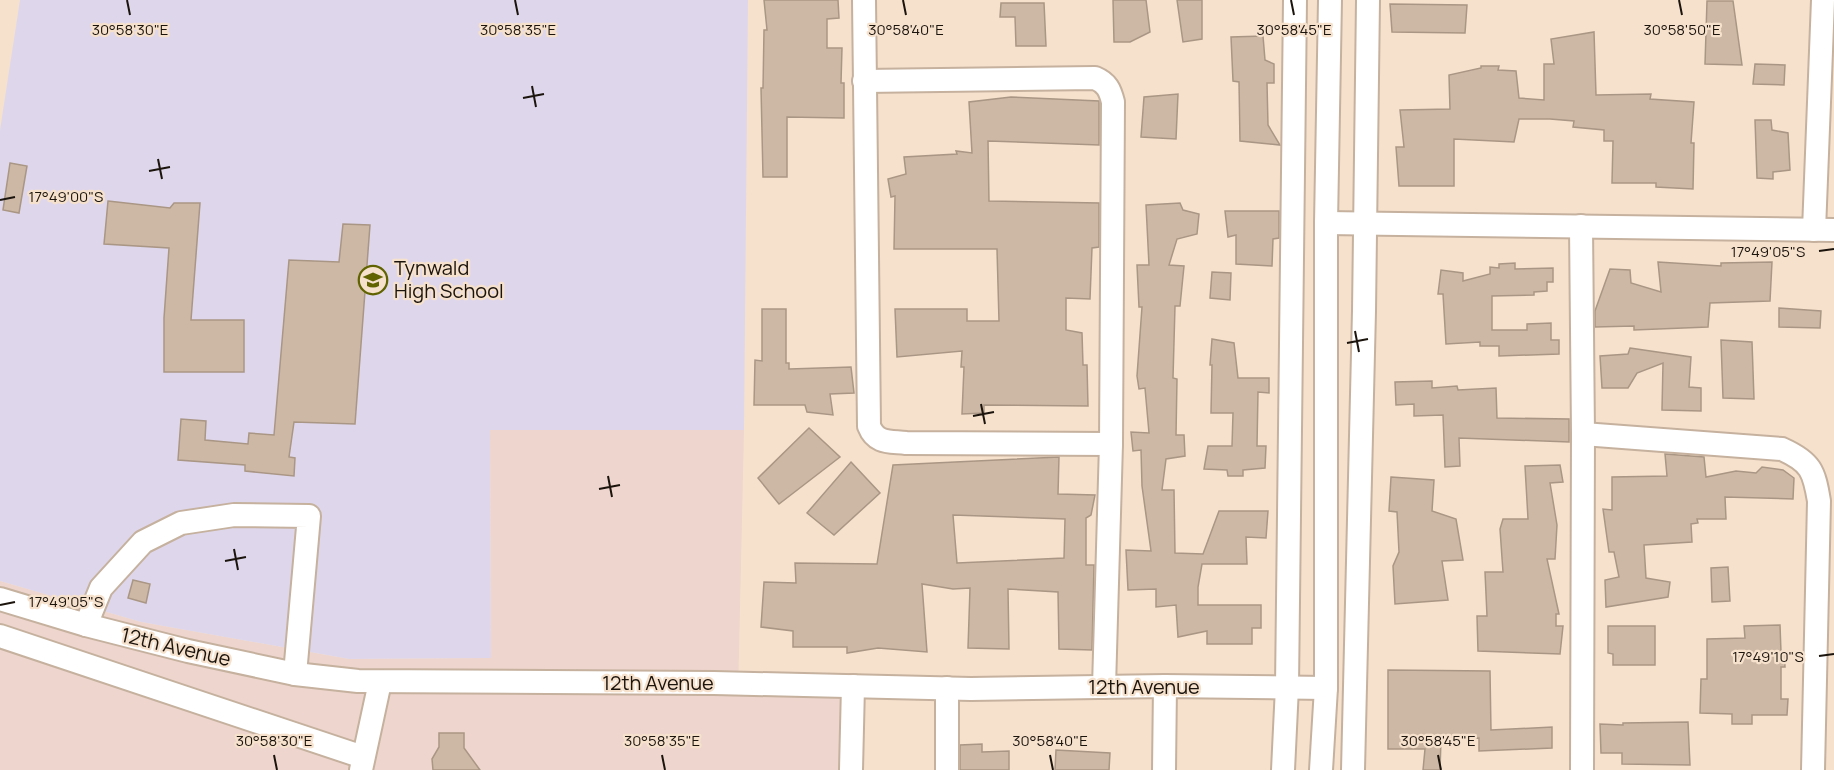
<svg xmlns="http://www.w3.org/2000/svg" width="1834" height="770" font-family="Manrope,sans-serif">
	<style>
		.industrial { fill: #eed5cd }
		.education { fill: #ded7ec }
		.building { fill: #cdb8a5; stroke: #aa9684; stroke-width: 1.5; fill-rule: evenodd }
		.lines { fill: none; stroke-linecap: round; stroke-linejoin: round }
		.minor-casing { stroke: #c5b19e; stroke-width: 26 }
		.minor { stroke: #fff; stroke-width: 22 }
		.ticks { fill: none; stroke: #1b140d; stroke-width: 2 }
		.labels { text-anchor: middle; stroke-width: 4.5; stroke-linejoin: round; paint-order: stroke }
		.poi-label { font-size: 20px; fill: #1b140d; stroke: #f6e1cd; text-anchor: start }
		.street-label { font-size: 20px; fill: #1b140d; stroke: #f6e1cd }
		.ticks-label { font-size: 15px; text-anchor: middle; fill: #1b140d; stroke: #f6e1cd; stroke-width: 4.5; stroke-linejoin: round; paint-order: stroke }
	</style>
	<rect width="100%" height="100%" fill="#f6e1cd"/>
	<polygon class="industrial" points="490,429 744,430 738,695 846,697 844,770 0,770 0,581 141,622 349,659 491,658"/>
	<polygon class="education" points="20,0 748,0 744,430 490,430 491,658 349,659 141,622 0,581 0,130"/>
	<g class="building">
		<polygon points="764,0 838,0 839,18 827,19 827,48 842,48 841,83 844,83 844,118 787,117 787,177 763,177 761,88 763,88 764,30 767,30"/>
		<polygon points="1113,0 1146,0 1150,32 1130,42 1114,42"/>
		<polygon points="1177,0 1202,0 1202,39 1183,42"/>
		<polygon points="1707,1 1733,1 1742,65 1705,64"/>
		<polygon points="1001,3 1044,3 1046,46 1016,46 1015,17 1000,17"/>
		<polygon points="1390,4 1467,5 1465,33 1392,32"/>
		<polygon points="1594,32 1596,95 1651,94 1650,99 1694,102 1691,143 1694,143 1693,189 1656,187 1656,183 1612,183 1613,141 1604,141 1604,130 1573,127 1574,121 1550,119 1519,119 1514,142 1454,139 1454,186 1399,186 1396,147 1404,147 1400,110 1450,109 1449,75 1481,68 1481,66 1499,66 1498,70 1516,71 1519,98 1544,100 1544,64 1554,64 1551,39"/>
		<polygon points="1263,36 1265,60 1274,64 1274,83 1267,83 1268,125 1280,145 1240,141 1239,82 1233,81 1231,37"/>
		<polygon points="1755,64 1785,65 1784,85 1753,84"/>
		<polygon points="1178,94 1176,139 1141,137 1144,97"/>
		<polygon points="1011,97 1099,101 1099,145 988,141 989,201 1099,203 1099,247 1092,248 1090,299 1066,298 1066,330 1082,333 1083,365 1087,365 1088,406 984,405 984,413 962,414 964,367 961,367 962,351 897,357 895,309 967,309 967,321 999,321 997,249 894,249 895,196 891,197 888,179 906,174 904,157 957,154 956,151 972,153 969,102"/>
		<polygon points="1755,120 1771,120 1772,130 1788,133 1790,170 1773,172 1773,179 1757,178"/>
		<polygon points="10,163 27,166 19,213 3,210"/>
		<polygon points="108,201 170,208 174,203 200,203 191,320 244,320 244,372 164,372 164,318 169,248 104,244"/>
		<polygon points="1180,203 1183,210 1199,214 1197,234 1177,239 1169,265 1184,266 1180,306 1175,306 1173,378 1177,379 1176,435 1184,435 1185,456 1166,459 1162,490 1174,490 1175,553 1203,554 1219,511 1268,511 1266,538 1246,537 1247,564 1202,564 1198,587 1198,605 1261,605 1261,628 1252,628 1252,644 1207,644 1207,631 1178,637 1176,605 1156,607 1156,589 1128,590 1126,550 1151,551 1142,486 1141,450 1133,451 1131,432 1149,433 1145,388 1139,389 1137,376 1142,307 1139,307 1137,265 1149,265 1146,205"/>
		<polygon points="1225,211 1279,211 1279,238 1273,239 1272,266 1236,264 1236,235 1228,237"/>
		<polygon points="343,224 370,225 355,424 294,422 289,457 295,458 294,476 245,471 245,465 178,460 181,419 206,421 205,440 248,444 249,433 274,435 289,260 339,262"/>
		<polygon points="1658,262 1721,266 1721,263 1772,262 1770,301 1710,303 1708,327 1634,330 1634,326 1595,327 1595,311 1610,269 1630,270 1631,283 1661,292"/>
		<polygon points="1515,263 1515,269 1553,268 1553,282 1547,282 1547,291 1534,292 1534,295 1492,296 1492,330 1527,330 1527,324 1551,323 1551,340 1559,340 1559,354 1499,356 1499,346 1480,346 1480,342 1446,344 1443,294 1438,294 1441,270 1463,273 1463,281 1490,274 1490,267 1499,268 1499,264"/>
		<polygon points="1212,272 1231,273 1230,300 1210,298"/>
		<polygon points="1779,308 1821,311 1820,328 1779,327"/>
		<polygon points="762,309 786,309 786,363 789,363 789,369 851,367 854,393 830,394 833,415 807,412 805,405 754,405 755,360 762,361"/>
		<polygon points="1212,339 1234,343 1238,378 1269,378 1269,393 1258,392 1257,446 1266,446 1265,468 1243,470 1243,476 1228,476 1227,470 1204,469 1208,446 1232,446 1233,413 1211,413 1212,365 1210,365"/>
		<polygon points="1721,340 1752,342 1754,399 1723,398"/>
		<polygon points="1630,348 1691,357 1689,387 1701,388 1701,411 1662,410 1663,363 1637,373 1628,388 1602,388 1600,356 1628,354"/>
		<polygon points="1432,381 1432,388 1457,386 1458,390 1496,388 1497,418 1569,419 1569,442 1459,438 1460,466 1445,467 1443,415 1414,416 1414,404 1396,405 1395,382"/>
		<polygon points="809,428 840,457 779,504 758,478"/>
		<polygon points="1665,454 1704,457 1706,477 1736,471 1756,473 1762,467 1783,470 1794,478 1793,499 1725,497 1726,519 1697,519 1698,523 1691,524 1692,542 1644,545 1646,578 1670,582 1668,597 1606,607 1605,580 1619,577 1614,552 1609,552 1603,509 1612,510 1612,477 1667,476"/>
		<path d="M 1059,457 L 1058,494 L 1095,495 L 1091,515 L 1086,518 L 1086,565 L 1094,565 L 1092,650 L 1059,649 L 1058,592 L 1008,589 L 1009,649 L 968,648 L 970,588 L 953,589 L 922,584 L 927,652 L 878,648 L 847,653 L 847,647 L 793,647 L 793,631 L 761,627 L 764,582 L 796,583 L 795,563 L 877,564 L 893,465 ZM 953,515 L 1065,519 L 1064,558 L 957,563 Z"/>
		<polygon points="851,462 880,493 834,535 807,513"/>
		<polygon points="1560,465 1563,482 1550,483 1557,525 1555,559 1547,559 1559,614 1556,614 1556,626 1563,626 1560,654 1478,651 1477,616 1487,616 1485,572 1503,572 1500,529 1503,519 1528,519 1525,466"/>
		<polygon points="1391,477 1434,480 1432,511 1456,519 1463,560 1442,561 1448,600 1395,604 1393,566 1399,552 1397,512 1389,511"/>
		<polygon points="1728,567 1730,601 1712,602 1711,568"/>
		<polygon points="133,580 150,584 146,603 128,598"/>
		<polygon points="1780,625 1781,652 1784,652 1785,667 1781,667 1781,699 1788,699 1787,715 1752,715 1752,724 1732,724 1732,714 1700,713 1701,679 1707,679 1707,639 1745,638 1744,626"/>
		<polygon points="1608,626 1655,626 1655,665 1613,665 1613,654 1608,653"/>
		<polygon points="1388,670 1490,671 1491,730 1552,727 1552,748 1479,751 1479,738 1441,740 1440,770 1423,770 1425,749 1388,749"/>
		<polygon points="1688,722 1690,765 1622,764 1622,753 1601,753 1600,724 1623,725 1623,723"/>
		<polygon points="439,733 464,733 464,748 480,770 433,770 432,759 439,747"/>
		<polygon points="982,744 982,752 1009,751 1009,770 960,770 960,745"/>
		<polygon points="1056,750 1110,753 1109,770 1055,770"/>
	</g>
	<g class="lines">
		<g class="minor-casing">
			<g id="minor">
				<path d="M 864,0 L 869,426 C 876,444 890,441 906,443 L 1111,444"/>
				<path d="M 864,81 L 1095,78 C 1107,83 1110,90 1113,102 L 1111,444 L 1104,687"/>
				<polyline points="1326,223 1834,230"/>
				<polyline points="1581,226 1583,434 1582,770"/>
				<polyline points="1814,230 1823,0"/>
				<path d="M 1583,434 L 1782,449 C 1811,462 1814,471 1819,501 L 1813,770"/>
				<polyline points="0,599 86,625 188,651 295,674 358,681 714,683 971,689 1165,686 1326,688"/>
				<polyline points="86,625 101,588 143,542 181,523 234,515 309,516 295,674"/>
				<polyline points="0,636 363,757"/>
				<polyline points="361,770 380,682"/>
				<polyline points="851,770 853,686"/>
				<polyline points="947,770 947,688"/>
				<polyline points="1164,770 1165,686"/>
				<polyline points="1283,770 1287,687 1295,0"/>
				<polyline points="1321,770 1326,688 1326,223 1330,0"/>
				<polyline points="1353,770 1364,311 1368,0"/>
			</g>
		</g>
		<use href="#minor" class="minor"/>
	</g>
	<path class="ticks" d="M 127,0 L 130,15M 515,0 L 518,15M 903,0 L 906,15M 1291,0 L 1294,15M 1679,0 L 1682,15M 532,86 L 536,107M 523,98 L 544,94M 158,159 L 162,179M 149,171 L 170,167M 0,200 L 15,197M 1819,251 L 1834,249M 1355,331 L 1359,352M 1347,343 L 1368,339M 981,404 L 985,424M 973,416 L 994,412M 608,476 L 612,497M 599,489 L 620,485M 234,549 L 238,570M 225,561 L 246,557M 0,605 L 15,602M 1819,656 L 1834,654M 274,755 L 277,770M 662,755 L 665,770M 1050,755 L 1053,770M 1438,755 L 1441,770"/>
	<defs>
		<g id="school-ring" transform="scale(1.5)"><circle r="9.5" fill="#f6e1cd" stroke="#606300" stroke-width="1.5"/><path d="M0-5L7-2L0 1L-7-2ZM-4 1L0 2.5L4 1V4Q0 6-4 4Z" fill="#606300"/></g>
	</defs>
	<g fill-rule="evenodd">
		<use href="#school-ring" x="373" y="280"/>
	</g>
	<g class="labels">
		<g class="poi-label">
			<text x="394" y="275">Tynwald<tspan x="394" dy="23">High School</tspan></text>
		</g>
		<g class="street-label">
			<text transform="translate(176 647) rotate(13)" y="7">12th Avenue</text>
			<text x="658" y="690">12th Avenue</text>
			<text x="1144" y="694">12th Avenue</text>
		</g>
	</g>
	<g class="ticks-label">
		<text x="130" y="35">30°58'30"E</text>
		<text x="518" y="35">30°58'35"E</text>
		<text x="906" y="35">30°58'40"E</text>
		<text x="1294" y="35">30°58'45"E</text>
		<text x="1682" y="35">30°58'50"E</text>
		<text x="66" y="202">17°49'00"S</text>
		<text x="1768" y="257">17°49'05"S</text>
		<text x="66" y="607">17°49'05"S</text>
		<text x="1768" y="662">17°49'10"S</text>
		<text x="274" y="746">30°58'30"E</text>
		<text x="662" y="746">30°58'35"E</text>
		<text x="1050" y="746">30°58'40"E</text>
		<text x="1438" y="746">30°58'45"E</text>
	</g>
</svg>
